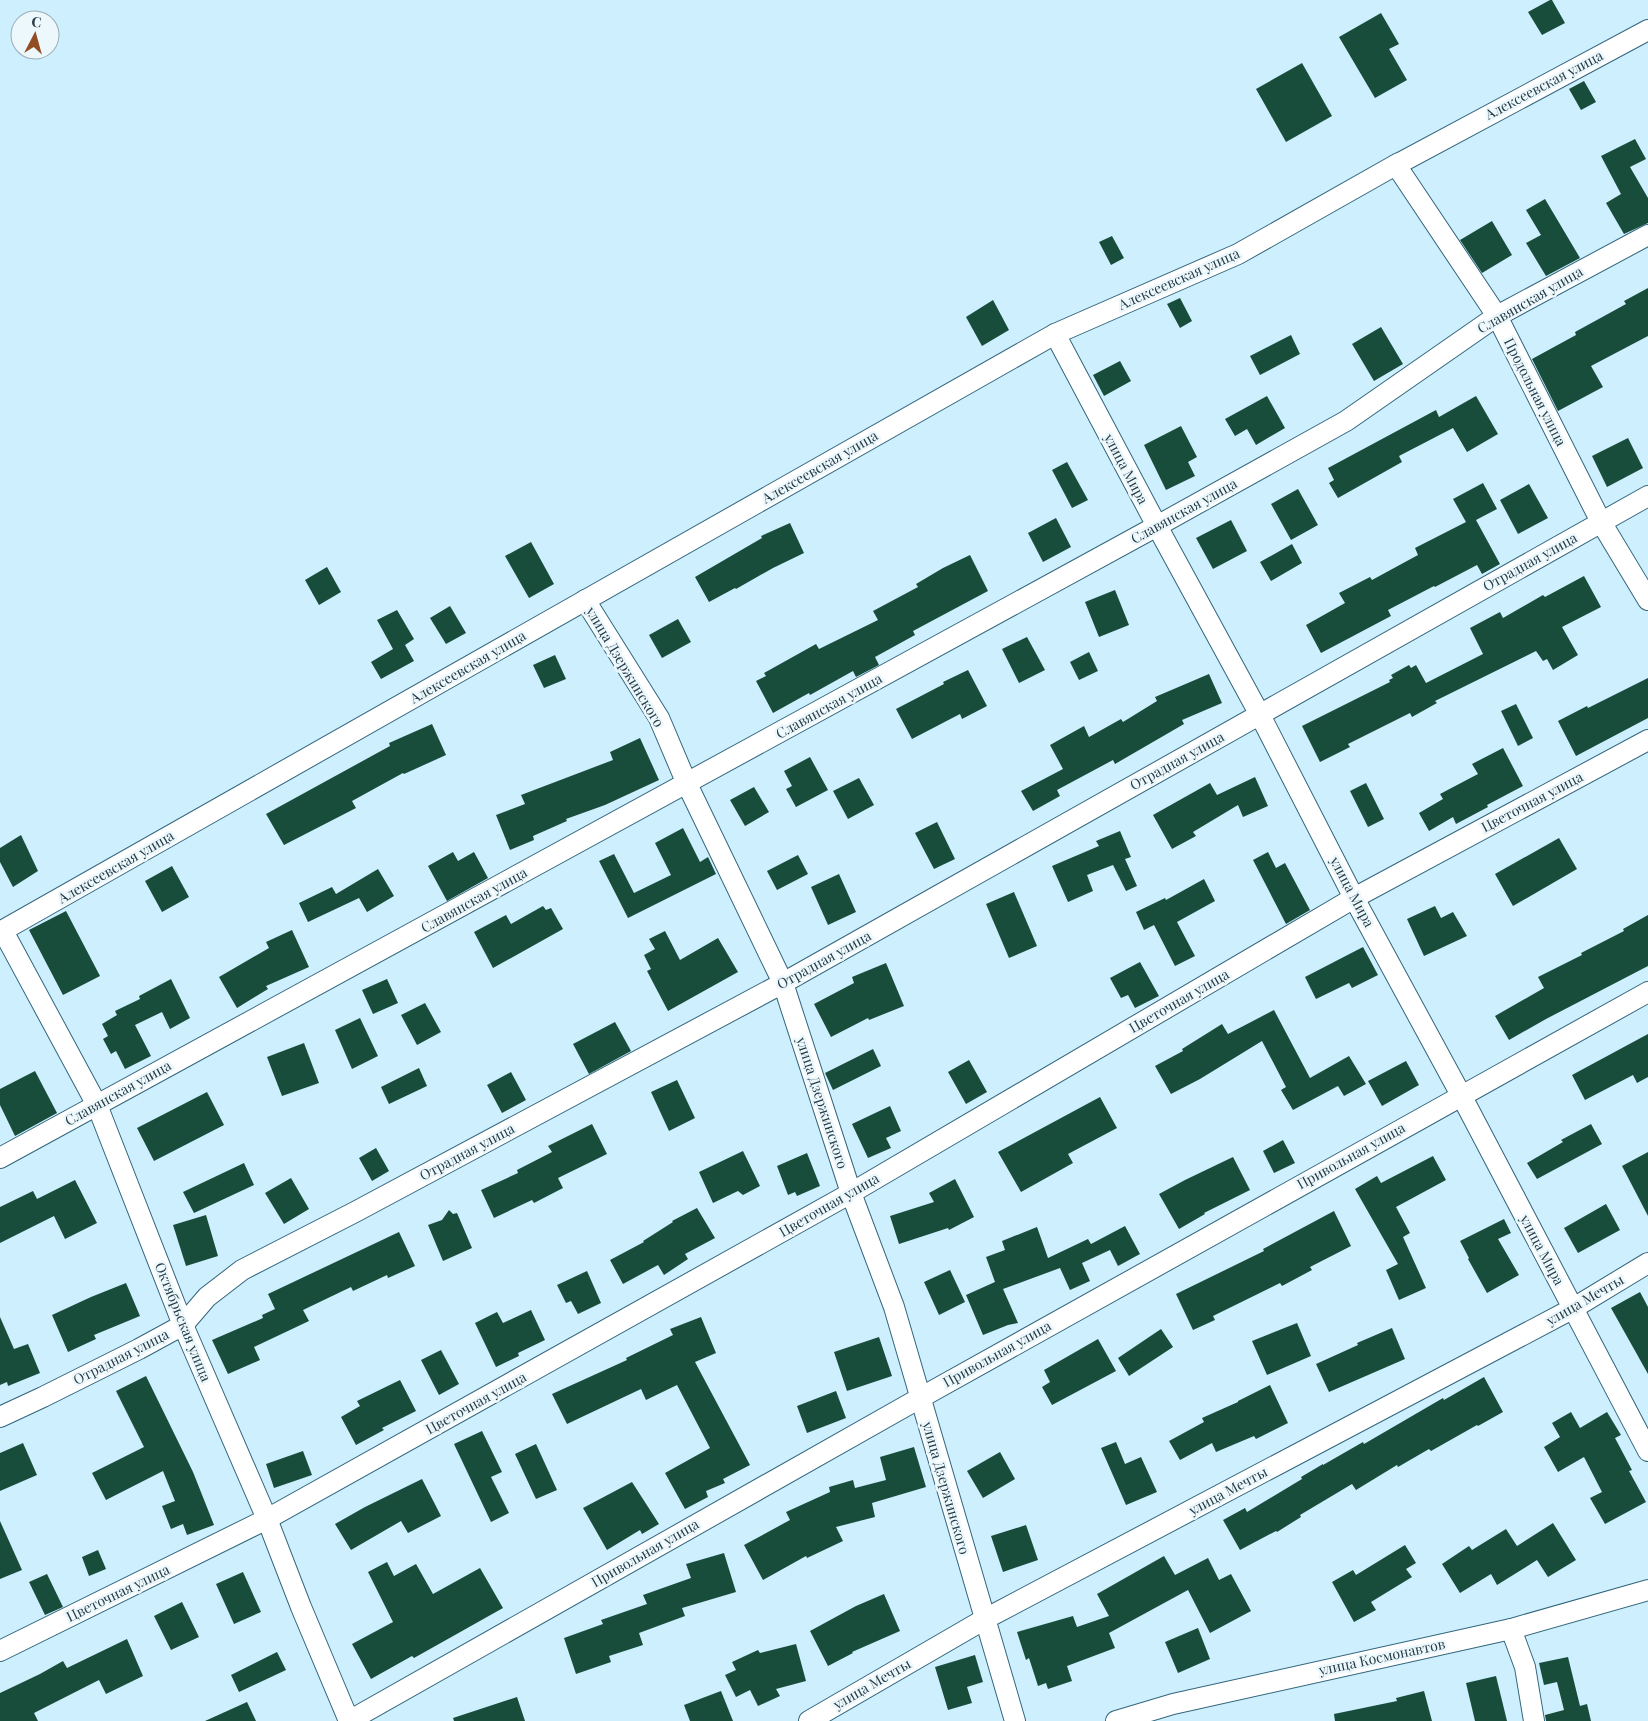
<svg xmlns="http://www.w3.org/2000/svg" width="1648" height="1721" font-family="'Playfair Display',serif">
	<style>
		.building { fill: #184d3c }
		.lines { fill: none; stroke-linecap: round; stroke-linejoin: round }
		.street-casing { stroke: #32667c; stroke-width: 22 }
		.street { stroke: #fff; stroke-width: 20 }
		.labels { text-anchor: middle; stroke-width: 5; stroke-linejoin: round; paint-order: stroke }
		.street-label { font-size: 14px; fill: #253c46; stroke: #edf8fd }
	</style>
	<rect width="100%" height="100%" fill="#ceeffe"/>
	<g class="building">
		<polygon points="1550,0 1552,0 1565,23 1542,35 1528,12"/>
		<polygon points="1381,13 1399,44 1389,49 1407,80 1375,98 1339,37"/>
		<polygon points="1302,63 1332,116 1286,142 1256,89"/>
		<polygon points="1584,81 1596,102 1581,110 1569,89"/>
		<polygon points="1635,139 1646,159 1630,167 1648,198 1648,223 1624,234 1606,203 1621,194 1601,156"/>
		<polygon points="1545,199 1580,258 1546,276 1526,243 1541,235 1526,210"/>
		<polygon points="1492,221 1512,255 1482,273 1460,240"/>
		<polygon points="1112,236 1124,258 1111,265 1099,242"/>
		<polygon points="1648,288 1648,336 1591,366 1603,387 1558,411 1532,359 1576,335 1575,332 1626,304 1624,301"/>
		<polygon points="1180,298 1192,321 1180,328 1167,304"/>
		<polygon points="993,300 1009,330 982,346 966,317"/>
		<polygon points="1381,327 1403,364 1374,381 1352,344"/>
		<polygon points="1291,335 1300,354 1260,375 1250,356"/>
		<polygon points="1120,361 1131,381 1104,396 1093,375"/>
		<polygon points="1267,396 1285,428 1256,445 1247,429 1235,436 1225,419"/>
		<polygon points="1476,396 1498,434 1467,452 1453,428 1399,456 1402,462 1338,498 1329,483 1334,480 1328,468 1436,410 1439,417"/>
		<polygon points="1181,426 1197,457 1188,462 1195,476 1166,490 1144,445"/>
		<polygon points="1628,438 1643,468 1607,487 1592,456"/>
		<polygon points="1067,462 1088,500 1072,508 1052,470"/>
		<polygon points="1483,483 1497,509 1476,520 1500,564 1482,574 1477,565 1435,587 1434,586 1388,610 1391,616 1321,653 1306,625 1345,603 1339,593 1370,577 1372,580 1418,555 1415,548 1466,522 1453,499"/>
		<polygon points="1529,484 1548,518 1518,534 1500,500"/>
		<polygon points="1298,489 1318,525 1291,540 1271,504"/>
		<polygon points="1056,518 1071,547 1043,562 1028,533"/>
		<polygon points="1231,520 1247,551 1213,569 1196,538"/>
		<polygon points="790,523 804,553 773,568 736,589 735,588 709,602 695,577 762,538 761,536"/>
		<polygon points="531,542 554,584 529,598 505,556"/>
		<polygon points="1292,544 1302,563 1271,581 1260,562"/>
		<polygon points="970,555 988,591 913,631 915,635 875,657 879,665 856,677 853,671 810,695 809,693 773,713 756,681 766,676 764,673 816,644 819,649 878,620 873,611 918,587 916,584 943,568"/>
		<polygon points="327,567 341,592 319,605 305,580"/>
		<polygon points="1584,576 1601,607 1562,627 1578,655 1553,670 1547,659 1543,661 1536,651 1435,701 1437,703 1412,717 1410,713 1348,744 1350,747 1320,762 1302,726 1390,682 1389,680 1393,678 1391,675 1409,665 1411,668 1416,665 1426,683 1483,654 1470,628 1500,612 1503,618 1543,595 1545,597"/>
		<polygon points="1115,590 1129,625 1099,637 1085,602"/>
		<polygon points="450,606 466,633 446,644 430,618"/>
		<polygon points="397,610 414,639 405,645 414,661 381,679 371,662 393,649 377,620"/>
		<polygon points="678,619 691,642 662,658 649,635"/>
		<polygon points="1027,637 1045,670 1019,683 1002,649"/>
		<polygon points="1089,652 1098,671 1079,680 1070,662"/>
		<polygon points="555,655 566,679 544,688 533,665"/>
		<polygon points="968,670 987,706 962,719 960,714 912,739 896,709 944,684 943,682"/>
		<polygon points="1209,674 1222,703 1182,720 1184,724 1115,764 1113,760 1057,790 1060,796 1033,811 1021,791 1063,769 1050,745 1084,726 1089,737 1121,719 1123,722 1157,701 1155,697"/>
		<polygon points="1648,678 1648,718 1576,756 1558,721 1587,706 1588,708"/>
		<polygon points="1516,704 1533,738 1518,746 1501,711"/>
		<polygon points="432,724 446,755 404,774 403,773 352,801 356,808 284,845 266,814 390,746 389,743"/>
		<polygon points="640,738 659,780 605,805 566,819 567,821 533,836 534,840 510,850 496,815 525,804 521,795 613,760 610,752"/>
		<polygon points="1503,748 1523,786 1487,805 1488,807 1456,824 1453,817 1429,831 1419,813 1443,799 1440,794 1478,774 1472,764"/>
		<polygon points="810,757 828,790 796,807 786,789 792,786 784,771"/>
		<polygon points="1255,777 1268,806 1243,817 1238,805 1193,832 1196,836 1172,849 1153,815 1210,783 1217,795"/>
		<polygon points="859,778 874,805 848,819 833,791"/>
		<polygon points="1366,783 1384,819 1368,827 1350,791"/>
		<polygon points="754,787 769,812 745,826 730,800"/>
		<polygon points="937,822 955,859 934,869 915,833"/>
		<polygon points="683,828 700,862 708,857 716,874 628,918 599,861 614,854 634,893 671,875 655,843"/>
		<polygon points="1120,831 1131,857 1125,859 1137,886 1126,891 1113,865 1087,875 1093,891 1068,902 1052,866 1099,846 1096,841"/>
		<polygon points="21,835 38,871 13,887 0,862 0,848"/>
		<polygon points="1559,838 1577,869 1513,906 1495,874"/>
		<polygon points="453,852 458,861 474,852 488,878 447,901 428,866"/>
		<polygon points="1268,852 1276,868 1285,863 1310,910 1286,924 1253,860"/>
		<polygon points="798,855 808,874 777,890 767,871"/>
		<polygon points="172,866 189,897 162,912 145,881"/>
		<polygon points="378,869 394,896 367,912 359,898 308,922 299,903 332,887 336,894"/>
		<polygon points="839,874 856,912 828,925 811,887"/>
		<polygon points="1204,879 1215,901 1177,922 1195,956 1175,966 1154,925 1144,930 1136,912 1165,898 1166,900"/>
		<polygon points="1014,892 1037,946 1009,958 986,904"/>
		<polygon points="543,906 546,910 551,908 563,929 493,968 474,932 506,915 511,924"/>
		<polygon points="1435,906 1441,918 1453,912 1467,936 1424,956 1407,919"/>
		<polygon points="66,911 100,976 63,995 29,930"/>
		<polygon points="1648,915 1648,966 1546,1019 1509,1040 1495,1016 1544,988 1538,977 1582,955 1581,953 1624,931 1623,929"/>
		<polygon points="292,930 309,967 266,986 268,989 237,1008 219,977 269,948 266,942"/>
		<polygon points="665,931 680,960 718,938 738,972 668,1011 647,971 651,969 644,955 655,949 649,939"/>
		<polygon points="1363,947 1378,975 1352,988 1349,983 1316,999 1305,977"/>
		<polygon points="1140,962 1159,996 1135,1008 1128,995 1121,998 1110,978"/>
		<polygon points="886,963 904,1006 869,1020 868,1018 831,1037 814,1004 854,983 852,977"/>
		<polygon points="171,979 190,1018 170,1029 162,1012 135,1025 151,1056 125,1069 116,1051 111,1054 103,1039 108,1036 102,1024 117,1015 115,1011 140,999 139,996"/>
		<polygon points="387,979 398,1003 373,1014 362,990"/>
		<polygon points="425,1003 441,1032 417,1045 401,1015"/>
		<polygon points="1274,1010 1310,1078 1349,1056 1366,1084 1344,1096 1338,1086 1293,1110 1281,1090 1286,1087 1262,1041 1200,1079 1171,1094 1155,1066 1183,1051 1182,1049 1222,1024 1228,1034"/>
		<polygon points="360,1018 378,1056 352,1069 335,1030"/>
		<polygon points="615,1022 631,1051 589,1074 573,1044"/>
		<polygon points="1648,1034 1648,1077 1637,1083 1633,1075 1585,1100 1572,1075"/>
		<polygon points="304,1043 319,1083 282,1096 267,1057"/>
		<polygon points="873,1049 881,1066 833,1090 825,1073"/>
		<polygon points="969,1060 987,1092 966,1104 948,1072"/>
		<polygon points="1406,1061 1419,1085 1382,1106 1368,1081"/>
		<polygon points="419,1068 427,1086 389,1104 381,1087"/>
		<polygon points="35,1071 57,1113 15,1136 0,1105 0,1089"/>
		<polygon points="511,1072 526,1100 502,1113 487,1085"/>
		<polygon points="677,1080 695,1118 669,1131 651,1092"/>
		<polygon points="207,1092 224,1125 154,1161 137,1128"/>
		<polygon points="1100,1097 1117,1128 1068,1154 1073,1163 1021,1192 998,1152"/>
		<polygon points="890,1106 901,1131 886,1138 891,1148 868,1158 852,1124"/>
		<polygon points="592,1124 607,1154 558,1178 563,1188 534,1203 532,1200 494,1218 481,1190 518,1173 517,1170 552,1152 548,1146"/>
		<polygon points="1591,1124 1602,1144 1537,1179 1527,1163 1563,1142 1561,1140"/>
		<polygon points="1283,1140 1295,1163 1274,1173 1263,1151"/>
		<polygon points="376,1148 389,1171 372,1181 359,1158"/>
		<polygon points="743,1151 760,1186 743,1195 738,1191 713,1203 699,1172"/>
		<polygon points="1648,1152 1648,1216 1622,1166"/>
		<polygon points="807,1153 820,1186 797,1196 795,1192 788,1195 777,1166"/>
		<polygon points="1433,1156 1446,1180 1396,1207 1410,1233 1403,1237 1426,1288 1399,1300 1386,1270 1398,1264 1355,1189 1377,1176 1381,1183"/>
		<polygon points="1233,1157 1250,1190 1204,1213 1205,1214 1179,1229 1159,1194 1185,1180"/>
		<polygon points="244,1163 254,1185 194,1213 183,1192"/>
		<polygon points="291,1178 309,1209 284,1224 265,1193"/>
		<polygon points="955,1179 974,1217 949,1230 948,1228 899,1244 890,1216 934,1202 929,1193"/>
		<polygon points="75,1180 97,1223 65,1239 54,1216 0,1243 0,1207 33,1191 37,1199"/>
		<polygon points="1606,1204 1620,1230 1578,1253 1564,1228"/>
		<polygon points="697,1208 715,1238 685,1254 688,1259 664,1275 658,1265 623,1284 610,1260 644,1242 643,1241 673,1222 672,1221"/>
		<polygon points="449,1210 453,1214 457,1213 472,1248 443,1261 428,1225 442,1220"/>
		<polygon points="1334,1211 1351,1246 1310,1267 1312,1270 1282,1286 1280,1283 1213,1316 1215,1320 1193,1330 1176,1294 1264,1251 1263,1249"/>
		<polygon points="206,1215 218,1256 186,1266 173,1225"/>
		<polygon points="1504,1219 1511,1233 1498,1239 1519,1275 1487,1293 1468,1259 1469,1258 1460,1241"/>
		<polygon points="1125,1226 1140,1254 1118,1266 1110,1250 1082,1263 1090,1281 1070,1290 1060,1268 1003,1289 1018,1323 1008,1325 983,1335 966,1295 995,1282 986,1257 1005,1250 1002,1241 1037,1227 1048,1258 1088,1239 1091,1244"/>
		<polygon points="399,1232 415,1266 388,1278 387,1275 353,1291 351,1287 303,1310 309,1321 254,1347 260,1360 228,1374 212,1340 263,1318 262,1315 275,1309 268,1294"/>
		<polygon points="950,1270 965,1302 939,1315 924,1282"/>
		<polygon points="587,1271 601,1303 578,1314 571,1301 566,1303 557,1285"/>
		<polygon points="126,1283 140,1316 94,1335 96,1339 68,1352 52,1315 91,1297"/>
		<polygon points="1640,1292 1648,1307 1648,1374 1611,1308"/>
		<polygon points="531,1310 545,1340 518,1353 519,1356 496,1367 475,1323 497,1312 503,1323"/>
		<polygon points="0,1317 14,1349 28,1344 40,1373 8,1386 7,1382 0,1385"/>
		<polygon points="701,1317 716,1353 695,1362 750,1465 723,1479 725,1483 706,1491 708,1497 685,1509 665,1473 710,1448 677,1385 646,1400 641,1389 567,1424 552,1394 627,1360 626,1358 673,1335 670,1329"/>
		<polygon points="1297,1323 1311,1356 1267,1375 1252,1341"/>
		<polygon points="1392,1328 1405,1359 1329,1392 1316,1364 1358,1345 1357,1343"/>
		<polygon points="1161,1329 1173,1347 1129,1376 1118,1358"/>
		<polygon points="879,1337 892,1376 847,1391 834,1352"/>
		<polygon points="1098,1339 1116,1371 1052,1405 1042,1387 1050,1382 1044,1370"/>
		<polygon points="441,1350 459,1384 439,1395 421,1360"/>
		<polygon points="146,1376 193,1472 214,1525 187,1535 183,1524 171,1529 162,1506 175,1501 163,1471 106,1500 92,1473 144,1447 116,1391"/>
		<polygon points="1484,1377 1503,1412 1478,1426 1477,1425 1431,1451 1429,1449 1398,1467 1397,1465 1356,1490 1352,1484 1300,1515 1301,1517 1277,1532 1276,1531 1240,1550 1223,1520 1245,1508 1247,1512 1302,1479 1301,1477 1323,1464 1323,1465 1363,1442 1364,1444 1443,1398 1444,1400"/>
		<polygon points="400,1380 416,1411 382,1428 384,1430 356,1445 341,1417 360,1406 357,1401"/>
		<polygon points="1270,1385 1288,1423 1256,1439 1254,1436 1216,1452 1212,1443 1180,1460 1169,1441 1204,1422 1202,1418 1238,1402 1238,1401"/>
		<polygon points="836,1391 846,1418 807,1433 797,1406"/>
		<polygon points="1571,1412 1580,1428 1607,1412 1621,1435 1615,1438 1632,1470 1629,1471 1646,1502 1605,1524 1590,1498 1602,1492 1584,1457 1558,1472 1544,1447 1560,1437 1552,1423"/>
		<polygon points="482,1431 502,1472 491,1477 509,1513 491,1522 454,1444"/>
		<polygon points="1116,1442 1125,1464 1141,1457 1157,1492 1126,1505 1101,1448"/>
		<polygon points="23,1443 37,1475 0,1491 0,1453"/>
		<polygon points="536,1444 557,1490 536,1499 515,1454"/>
		<polygon points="914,1447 926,1487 872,1503 875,1517 836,1527 843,1541 807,1558 806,1556 763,1580 744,1545 790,1520 786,1512 830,1492 829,1487 853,1480 855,1488 886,1480 880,1457"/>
		<polygon points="303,1451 312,1475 274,1488 266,1464"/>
		<polygon points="1000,1452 1015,1479 983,1498 967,1471"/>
		<polygon points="422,1479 441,1516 408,1533 401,1521 351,1550 335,1524 365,1507"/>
		<polygon points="632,1482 659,1524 642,1534 640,1530 607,1550 583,1508"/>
		<polygon points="0,1521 22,1570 0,1579"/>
		<polygon points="1553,1523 1576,1560 1548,1577 1537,1560 1497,1585 1491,1574 1460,1593 1442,1564 1469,1546 1472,1550 1506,1529 1517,1546"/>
		<polygon points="1026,1525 1038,1560 1003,1572 991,1536"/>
		<polygon points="1405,1545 1416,1563 1406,1569 1412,1577 1371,1602 1376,1610 1354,1622 1332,1582 1353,1570 1356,1575"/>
		<polygon points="98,1550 106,1569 89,1576 82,1557"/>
		<polygon points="724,1553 736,1592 682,1608 685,1616 639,1633 643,1645 609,1656 611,1662 576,1674 564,1638 603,1624 601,1620 647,1604 643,1595 691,1578 686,1564"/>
		<polygon points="1164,1556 1175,1575 1208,1558 1219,1580 1231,1574 1251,1611 1210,1633 1188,1590 1109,1633 1115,1648 1067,1666 1072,1681 1048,1689 1046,1683 1038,1686 1029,1658 1026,1660 1017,1632 1073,1616 1077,1627 1109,1616 1097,1594"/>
		<polygon points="387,1562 394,1576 416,1564 433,1594 480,1568 503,1608 414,1658 412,1656 371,1679 352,1644 393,1622 368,1572"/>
		<polygon points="243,1572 261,1612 234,1624 216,1584"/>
		<polygon points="47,1574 63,1607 45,1615 29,1582"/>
		<polygon points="884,1594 900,1631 852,1652 853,1653 828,1666 810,1631 856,1606"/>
		<polygon points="182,1602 199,1637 171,1650 154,1616"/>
		<polygon points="1198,1628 1210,1659 1178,1673 1165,1642"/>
		<polygon points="127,1639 143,1676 106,1694 99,1680 34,1713 38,1721 0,1721 0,1693 40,1674 63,1661 67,1668"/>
		<polygon points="796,1644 806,1681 776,1689 780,1696 758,1706 750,1690 736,1697 725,1675 736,1670 732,1662 758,1650 760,1653"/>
		<polygon points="277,1652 286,1670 239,1692 231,1675"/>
		<polygon points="975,1655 983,1682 967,1687 972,1703 948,1710 935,1667"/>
		<polygon points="1568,1657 1580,1706 1587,1704 1591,1721 1546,1721 1545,1715 1564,1710 1557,1682 1544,1685 1539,1663"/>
		<polygon points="1496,1676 1507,1721 1475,1721 1466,1683"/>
		<polygon points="721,1691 733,1721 690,1721 684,1705"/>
		<polygon points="1424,1691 1432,1721 1335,1721 1334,1714 1397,1701 1396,1698"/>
		<polygon points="517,1697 525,1721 454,1721 453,1718"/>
		<polygon points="247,1702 256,1721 205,1721"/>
	</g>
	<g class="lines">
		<g class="street-casing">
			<g id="street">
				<polyline points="1396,165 1497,316 1601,522 1648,600"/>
				<polyline points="1055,334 1157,526 1260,715 1354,898 1461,1095 1648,1451"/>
				<polyline points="585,600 659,718 687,784 783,983 851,1193 894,1307 1015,1721"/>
				<polyline points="3,931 97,1105 183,1325 267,1519 301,1607 349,1721"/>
				<polyline points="0,932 1055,334 1238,254 1399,163 1396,165 1648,30"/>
				<polyline points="0,1158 1157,526 1346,421 1497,316 1648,235"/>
				<polyline points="0,1417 43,1397 139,1349 183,1325 207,1297 242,1270 355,1212 783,983 1648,496"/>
				<polyline points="1511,1629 1525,1667 1534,1721"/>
				<polyline points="0,1651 267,1519 851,1193 1354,898 1648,740"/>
				<polyline points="349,1721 920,1398 1648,992"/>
				<polyline points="809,1721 985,1619 1572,1309 1648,1263"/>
				<polyline points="1116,1721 1173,1704 1511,1629 1648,1590"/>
			</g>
		</g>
		<use href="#street" class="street"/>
	</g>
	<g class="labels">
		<g class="street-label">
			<text transform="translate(1544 85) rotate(-28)" y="5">Алексеевская улица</text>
			<text transform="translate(1179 279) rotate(-24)" y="5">Алексеевская улица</text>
			<text transform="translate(1530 300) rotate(-30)" y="5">Славянская улица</text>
			<text transform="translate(1535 392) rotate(63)" y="5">Продольная улица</text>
			<text transform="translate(820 467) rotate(-30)" y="5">Алексеевская улица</text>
			<text transform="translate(1126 469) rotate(62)" y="5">улица Мира</text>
			<text transform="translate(1184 511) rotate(-29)" y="5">Славянская улица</text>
			<text transform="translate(1530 562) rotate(-29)" y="5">Отрадная улица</text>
			<text transform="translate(468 667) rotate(-30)" y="5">Алексеевская улица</text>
			<text transform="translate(625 667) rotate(59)" y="5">улица Дзержинского</text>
			<text transform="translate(829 706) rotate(-29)" y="5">Славянская улица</text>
			<text transform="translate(1177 761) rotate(-29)" y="5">Отрадная улица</text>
			<text transform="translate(1532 802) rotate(-28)" y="5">Цветочная улица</text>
			<text transform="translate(116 867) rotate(-30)" y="5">Алексеевская улица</text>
			<text transform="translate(1352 892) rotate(62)" y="5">улица Мира</text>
			<text transform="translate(474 900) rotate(-29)" y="5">Славянская улица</text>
			<text transform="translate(824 960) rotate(-29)" y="5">Отрадная улица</text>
			<text transform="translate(1179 1001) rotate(-30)" y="5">Цветочная улица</text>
			<text transform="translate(118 1093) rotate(-29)" y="5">Славянская улица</text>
			<text transform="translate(822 1103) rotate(72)" y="5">улица Дзержинского</text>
			<text transform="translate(467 1152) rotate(-28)" y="5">Отрадная улица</text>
			<text transform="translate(1351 1156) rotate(-29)" y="5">Привольная улица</text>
			<text transform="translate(829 1205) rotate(-30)" y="5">Цветочная улица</text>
			<text transform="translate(1542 1250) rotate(62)" y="5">улица Мира</text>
			<text transform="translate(1585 1300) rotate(-30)" y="5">улица Мечты</text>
			<text transform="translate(183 1322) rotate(68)" y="5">Октябрьская улица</text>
			<text transform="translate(997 1354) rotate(-29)" y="5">Привольная улица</text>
			<text transform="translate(121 1357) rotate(-27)" y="5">Отрадная улица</text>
			<text transform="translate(476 1403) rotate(-29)" y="5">Цветочная улица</text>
			<text transform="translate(946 1488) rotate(74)" y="5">улица Дзержинского</text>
			<text transform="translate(1228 1491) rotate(-28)" y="5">улица Мечты</text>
			<text transform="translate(645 1553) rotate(-30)" y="5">Привольная улица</text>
			<text transform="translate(118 1593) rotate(-26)" y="5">Цветочная улица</text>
			<text transform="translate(1382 1657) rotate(-12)" y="5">улица Космонавтов</text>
			<text transform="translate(872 1684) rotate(-30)" y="5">улица Мечты</text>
		</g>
	</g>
	<g transform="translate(35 35) rotate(6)"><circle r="24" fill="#edf8fd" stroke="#9dadb4"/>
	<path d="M0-4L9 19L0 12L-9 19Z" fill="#934d25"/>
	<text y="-8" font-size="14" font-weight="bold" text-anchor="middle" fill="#253c46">С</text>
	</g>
</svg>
